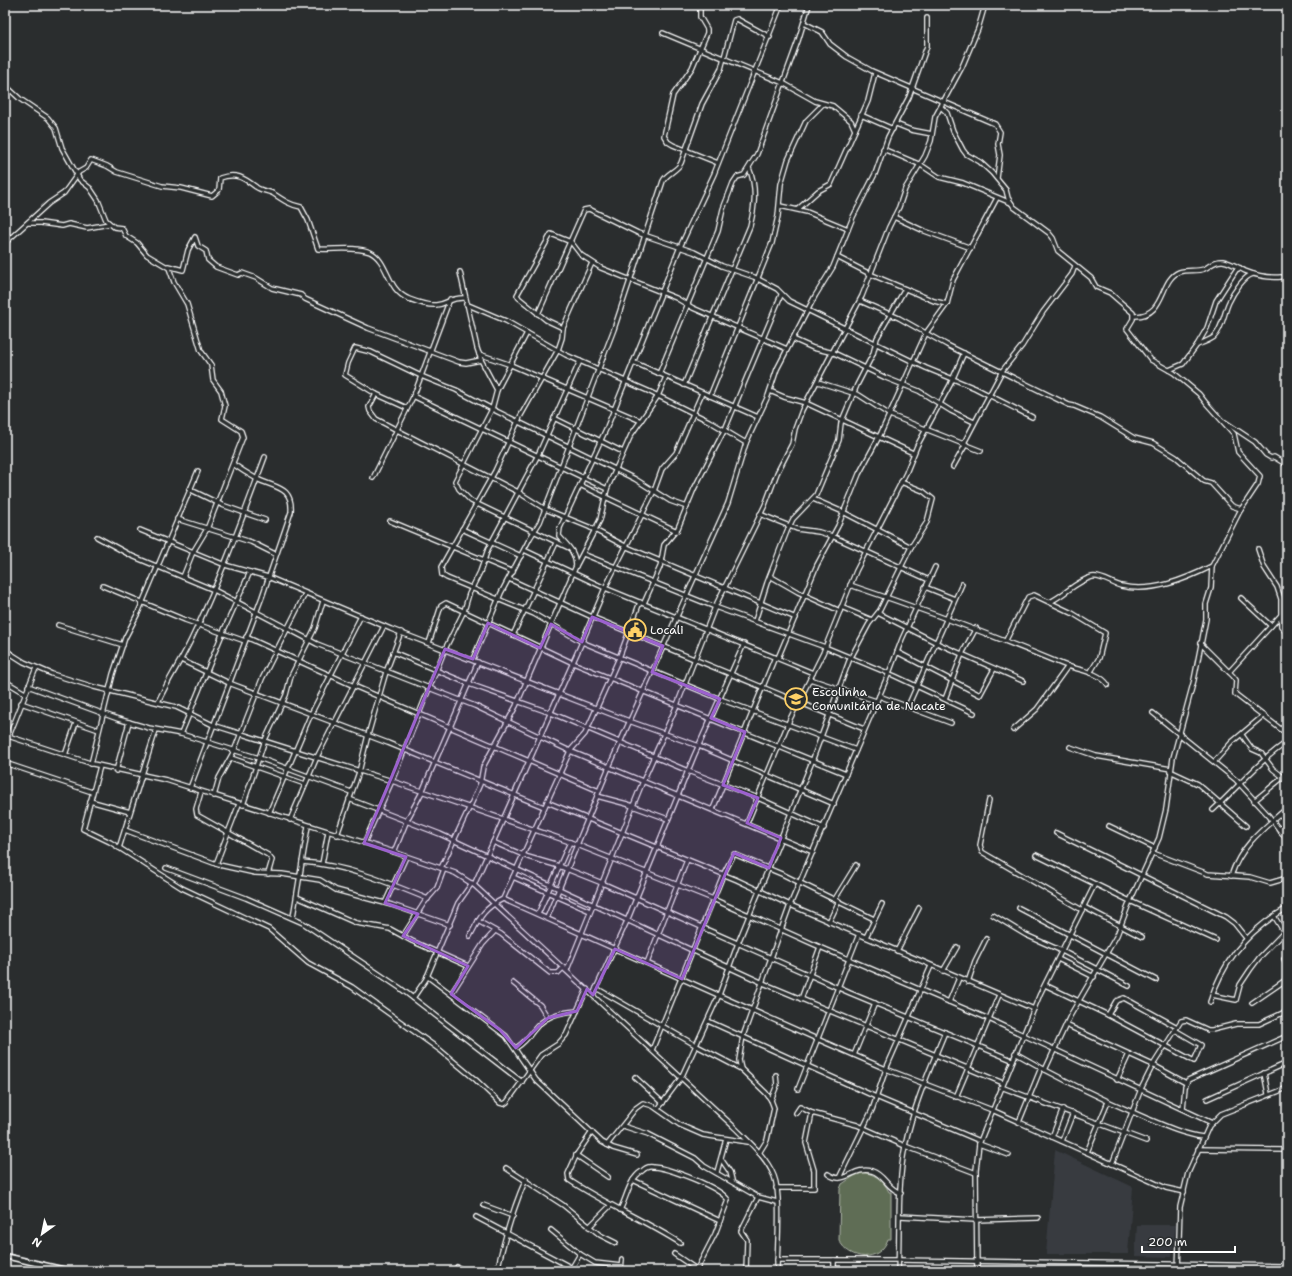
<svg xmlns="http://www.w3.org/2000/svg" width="1292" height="1276" font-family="'Shantell Sans',sans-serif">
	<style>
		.built { fill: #383b41 }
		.green { fill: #5f6d54; stroke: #afb6aa }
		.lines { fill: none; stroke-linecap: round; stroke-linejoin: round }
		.minor-casing { stroke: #fff; stroke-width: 6 }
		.major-casing { stroke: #fff; stroke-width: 7 }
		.minor { stroke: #2a2d2e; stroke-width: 3.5 }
		.major { stroke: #2a2d2e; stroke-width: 4 }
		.marked { fill: #9c61cf; fill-opacity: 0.2; stroke: #9c61cf; stroke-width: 3; stroke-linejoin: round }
		.labels { text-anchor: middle; stroke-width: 3; stroke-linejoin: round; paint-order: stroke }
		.poi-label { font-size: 12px; fill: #fff; stroke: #2a2d2e; text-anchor: start }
	</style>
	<rect width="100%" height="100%" fill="#2a2d2e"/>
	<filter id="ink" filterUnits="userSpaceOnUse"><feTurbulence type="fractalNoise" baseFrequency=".025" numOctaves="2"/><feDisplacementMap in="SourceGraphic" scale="8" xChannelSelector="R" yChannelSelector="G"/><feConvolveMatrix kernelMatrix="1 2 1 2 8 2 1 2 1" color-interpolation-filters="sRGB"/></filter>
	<g filter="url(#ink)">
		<g class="built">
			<polygon points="1055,1150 1133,1187 1128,1254 1046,1254"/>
			<polygon points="1137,1225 1176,1225 1172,1257 1135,1256"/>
		</g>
		<path class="green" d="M 860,1172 C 874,1173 883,1179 889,1192 L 891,1192 L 891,1239 L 888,1239 C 880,1263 849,1261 839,1240 L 840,1189 L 842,1184 Z"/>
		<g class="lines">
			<g class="minor-casing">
				<g id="minor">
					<polyline points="700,5 700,17 707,29 707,33 692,68 673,95 664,136 668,142 673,145 718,163"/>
					<polyline points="804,23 822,32 830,44 847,57 872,71 995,124 1000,132 998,144 1000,155 997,178"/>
					<polyline points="663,33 783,83 815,101 833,106 851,121 855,130"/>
					<polyline points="5,85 20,99 48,118 56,128 62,148 80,180 90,188 98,200 106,220 114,227 122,228 126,236 137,243 147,255 169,268 174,282 187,304 201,351 211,365 213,380 221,391 225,406 222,419 241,431 243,437 207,529 193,552 183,577"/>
					<path d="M 941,107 L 947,113 L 953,131 L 963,150 L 966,154 L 980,162 L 992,173 L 1006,190 L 1008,198 L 1014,207 L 1049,233 L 1053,238 L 1058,251 L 1091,278 L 1096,287 L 1110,293 L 1133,313 L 1133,319 L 1127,329 L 1151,360 L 1174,373 L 1199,394 L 1206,403 L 1234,434 L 1238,452 L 1260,476 L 1258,484 L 1240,511 L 1212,566 C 1184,580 1152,593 1121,586 C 1113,584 1100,575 1092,577 C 1076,581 1065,595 1050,602"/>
					<polyline points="861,115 893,129"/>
					<polyline points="896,124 911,130 932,134"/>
					<polyline points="883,149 921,165 939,177 963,183 1011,203"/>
					<polyline points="780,206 807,212 848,229"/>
					<polyline points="798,209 818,191 831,184 868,101 875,73"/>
					<polyline points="894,217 922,230 971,248"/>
					<polyline points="28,223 41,223 62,226 69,224 87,228 109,224"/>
					<path d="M 5,243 L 49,203 L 64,193 L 79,172 L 86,168 L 91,160 L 107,166 L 117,172 L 162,186 L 181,188 L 212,196 L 219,190 L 220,178 C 236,172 244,178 256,187 C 261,191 269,191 274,194 C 283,200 290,205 301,207 L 308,220 L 318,249 C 333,250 355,246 370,252 C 389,261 386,290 409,299 C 417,302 427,306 436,305 C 448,304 450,297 465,298"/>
					<polyline points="837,257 870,274 934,301 947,304"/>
					<polyline points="168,266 183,270 188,250 195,237 198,246 206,251 208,260 216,267 238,275 242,273 256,278 272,288 301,295 305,299 368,328 459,362 466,363 481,360"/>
					<polyline points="460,272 477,348 481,360 497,390"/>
					<polyline points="860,301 899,318 947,345 1069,405 1074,406 1100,417 1134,438 1153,443 1176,457 1204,481 1211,483 1232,506 1241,509"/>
					<polyline points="466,304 506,321 566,355 648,391 709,421 746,443"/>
					<polyline points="538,314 584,210 589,209 638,233 694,252 722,266 754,277 777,289 789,301 926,368 975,388 1032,417"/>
					<path d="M 1134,316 C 1166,317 1159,280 1179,272 C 1187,269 1196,272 1204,269 C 1211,266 1214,260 1223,261 C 1230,262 1238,267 1245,271 C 1257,276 1268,278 1281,277"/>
					<polyline points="563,328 546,320 519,298 517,295 551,234 571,242 581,255 601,268 676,298 693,308 787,349"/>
					<polyline points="527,333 497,390 492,409 455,481 459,489 471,501 569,548"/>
					<polyline points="793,339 813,348 834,353 886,378 919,391 951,411 974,422"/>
					<path d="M 1197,345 C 1202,343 1210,340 1214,337 C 1223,328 1224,312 1229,302 C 1233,293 1244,276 1253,274"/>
					<polyline points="479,354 511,365 641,421"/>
					<polyline points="633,362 758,417"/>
					<polyline points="1169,370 1183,364 1197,345 1207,328 1216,301 1236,270 1240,268"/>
					<polyline points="659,374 718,231 723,209 733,183 737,177 744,175 757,154 798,41 809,5"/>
					<polyline points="818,382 859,395 890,415 981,451"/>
					<path d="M 684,385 L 750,226 C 755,206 757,187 749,168"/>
					<polyline points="770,391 784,397 806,403 913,453"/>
					<polyline points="702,393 676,453 662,469 654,491 605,588 582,642 720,699 856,750"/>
					<polyline points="376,394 369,407 370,411 376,419 397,430 518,492 545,509 589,527 627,547 796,618"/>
					<polyline points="413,396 607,489"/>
					<polyline points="710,396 772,243 778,216 781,184 788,160 806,121 823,104"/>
					<polyline points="407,408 376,394 345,375 348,363 355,348 371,352 421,376 456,390 492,409 635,479 670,501 687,507"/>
					<polyline points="554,418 623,452"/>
					<polyline points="1225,422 1255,442 1266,455 1271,458 1274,457 1287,465"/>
					<polyline points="964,443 1002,371 1022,346 1043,312 1072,274 1075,266"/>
					<polyline points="953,467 966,444"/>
					<polyline points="373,478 414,395 450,299"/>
					<polyline points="580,485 677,531"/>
					<polyline points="189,489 222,505 265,520"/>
					<polyline points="813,499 843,512 911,547"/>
					<polyline points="760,514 797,529 819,532 832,536 929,580"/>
					<polyline points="177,519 251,542 275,554"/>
					<polyline points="390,521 513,572"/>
					<polyline points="462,529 521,556"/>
					<polyline points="140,530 225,565 268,577 391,629 629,721 699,746 834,804"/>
					<polyline points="97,537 132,556 214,590 317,644 475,706 570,751 813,852"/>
					<polyline points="1258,549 1264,567 1277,587 1281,599 1281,626 1287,634"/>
					<polyline points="524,550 605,588 813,673"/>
					<polyline points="583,554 715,607 825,647 895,676 974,713"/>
					<polyline points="576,566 600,520 607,489 631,435 658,396 666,377"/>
					<polyline points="770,576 798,592 840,611"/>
					<polyline points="509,579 592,617 864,729"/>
					<path d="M 850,585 C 922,609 992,635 1062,664 C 1076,670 1099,671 1108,685"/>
					<polyline points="103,586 185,620 245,641"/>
					<polyline points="925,587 955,599"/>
					<polyline points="1241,598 1271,626"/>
					<polyline points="644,603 660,567 664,545 678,528 694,489 726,427 781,295"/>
					<polyline points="841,607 872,620"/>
					<polyline points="878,613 939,644 1023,681"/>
					<polyline points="755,621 767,583 787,531 793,519 816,495 839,440 841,423 857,385 873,354 877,338 905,289"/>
					<polyline points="58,625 123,645"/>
					<polyline points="513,635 556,543"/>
					<polyline points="246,637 354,686 599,791"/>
					<polyline points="1006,640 1028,597 1034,595 1072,613 1105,633 1099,658 1090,673"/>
					<polyline points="429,643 441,606 446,603 573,663 846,774"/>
					<polyline points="1200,643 1233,676 1236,680 1235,694 1287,734"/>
					<polyline points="5,650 24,662 52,674 94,687 176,707 213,725 392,781 570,842 713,899 820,947 989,1019 1212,1123"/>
					<polyline points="393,652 469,684 551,713 688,771 758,798 824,828"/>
					<polyline points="897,652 980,695 994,669"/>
					<polyline points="778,658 817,565 838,526 859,474 881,433 926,333 947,304 953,280 997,198"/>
					<path d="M 473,659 L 501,593 L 530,538 L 540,522 L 614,329 L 663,181 C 667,173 677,171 681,163 L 702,104 L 721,69 L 734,20 L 737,19 L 770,37"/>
					<polyline points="181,660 229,683 388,743 544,807"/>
					<polyline points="5,662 10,653"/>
					<polyline points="1229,672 1281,615"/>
					<polyline points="810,679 876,701"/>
					<polyline points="5,681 25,693"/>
					<polyline points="28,686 118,719 149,728 181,734 259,758 351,792"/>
					<polyline points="879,696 951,723"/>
					<polyline points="945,699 962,654 976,628"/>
					<path d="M 158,702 C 168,680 181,661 191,640 C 220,581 242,519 265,457"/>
					<polyline points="21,703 99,730"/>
					<polyline points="908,706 962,584"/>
					<polyline points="1153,713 1236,780 1269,816 1287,840"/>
					<polyline points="1013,730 1037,709 1068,666"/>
					<polyline points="181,734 223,632 250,572"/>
					<path d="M 5,735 L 93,764 L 166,780 L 394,852 L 455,873 L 474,885 L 733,1126 C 748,1141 766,1156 774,1176 C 782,1196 777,1247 777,1271"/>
					<polyline points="1242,735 1252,749 1261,753 1273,769 1287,780"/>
					<polyline points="9,736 36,668"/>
					<polyline points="1070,747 1096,756 1171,769"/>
					<polyline points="65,755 76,723"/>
					<polyline points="231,758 305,784"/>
					<polyline points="1215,761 1232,742 1264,715"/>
					<polyline points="5,763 92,792"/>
					<polyline points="91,764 113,674 125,638 138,613 198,471"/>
					<polyline points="100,766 83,829 110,842 182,888 269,929 308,963 352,987 440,1050 476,1080 500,1103 504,1104 507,1102 541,1055 558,1044 566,1035 587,989"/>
					<polyline points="116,771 129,722"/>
					<polyline points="1170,771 1198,784 1246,826"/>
					<path d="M 190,788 L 262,597 L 291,512 C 293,486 275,488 257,479 C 248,474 240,469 233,464"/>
					<polyline points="201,792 196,809 197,815 268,855 272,860 268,874"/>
					<polyline points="214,796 219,778 234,751 262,679 305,594"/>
					<polyline points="597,796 627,804 668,819"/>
					<polyline points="349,799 440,834 763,983 1003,1083"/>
					<polyline points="989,800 980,845 982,852 1082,910"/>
					<polyline points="90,801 130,812"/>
					<polyline points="1254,801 1287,774"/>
					<polyline points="547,802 737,880 788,904 1034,1009"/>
					<polyline points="243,805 265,740 286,695 291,676 315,628 323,601"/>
					<polyline points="713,809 775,657"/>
					<path d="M 1213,810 C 1238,787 1259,761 1287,742"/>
					<polyline points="269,813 311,714 361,616"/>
					<polyline points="290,820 317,757 384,626"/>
					<polyline points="747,823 790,719 823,653 856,571 906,473 917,446 950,385 964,353"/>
					<polyline points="1109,826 1155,848"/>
					<polyline points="1279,829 1287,824"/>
					<polyline points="125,830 219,865 255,873 282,874 320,880 336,890 392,905 450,925"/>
					<polyline points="1056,833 1226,917 1234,923 1246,938"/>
					<polyline points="337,835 359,772 368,735 386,672 401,632"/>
					<polyline points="493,842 528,857 559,866 602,883 850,993 1012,1060"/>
					<polyline points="364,843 392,781 445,649 464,611 469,594 480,572 488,549 538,455 580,361"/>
					<polyline points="119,848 156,730"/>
					<polyline points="394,852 407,820 422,792 478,662"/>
					<polyline points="1153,853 1208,874 1250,877 1270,883 1287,878"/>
					<polyline points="1036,855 1095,884"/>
					<path d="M 302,862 C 346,865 387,882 428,899"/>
					<polyline points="216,864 239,804"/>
					<polyline points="322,864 328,832"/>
					<polyline points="166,868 246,898 303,923 400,988 522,1082"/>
					<polyline points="441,868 473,800 480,784 483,767 516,706 551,624 534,614 447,578 442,575 441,567 495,471 520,417 558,350 562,338 563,328 592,263"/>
					<path d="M 1231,876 C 1241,845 1264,828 1287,808"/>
					<polyline points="513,877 590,911"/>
					<path d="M 474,885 L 582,642 L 551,624 L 576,566 C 575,551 568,546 559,536 L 560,528 L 607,427 L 680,247 L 714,174 L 781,5"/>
					<polyline points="297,897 356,923 390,929 412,941 468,966"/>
					<polyline points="503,899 817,1039 886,1069 992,1110 1146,1179 1166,1188 1184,1192"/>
					<polyline points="835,899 856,865"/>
					<polyline points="385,903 406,857"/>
					<polyline points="1084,907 1142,937"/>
					<polyline points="1019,908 1156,980"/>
					<polyline points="538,914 570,842"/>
					<polyline points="993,915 1026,935 1062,951 1129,986"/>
					<polyline points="293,917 308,826"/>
					<polyline points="547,918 609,767 728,503 746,443 768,396 777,369 815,296 833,267 853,217 875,174 888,137 909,97 927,46 927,18"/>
					<polyline points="478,921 501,934 550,973 558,973 564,967"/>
					<polyline points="829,922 839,901"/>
					<polyline points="403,936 424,903 437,888 444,869"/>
					<path d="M 470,936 C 480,917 484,908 503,899 L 570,751 L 585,734 L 619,658 L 640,602"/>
					<polyline points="866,937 882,904"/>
					<polyline points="897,951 919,908"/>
					<polyline points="1287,955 1284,959 1287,965"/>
					<polyline points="1058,959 1094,977"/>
					<polyline points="647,963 687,860"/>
					<polyline points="567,970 643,781 677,705 715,607 765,505 777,473 792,444 795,429 802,410 862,296 889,227 899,207 905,189 925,156 931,141 935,117 962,67 978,29 985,5"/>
					<polyline points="943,971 957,947"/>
					<polyline points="427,976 506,1036 536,1080 602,1142 613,1148 637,1155"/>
					<polyline points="968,982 975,961 986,939"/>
					<polyline points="513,983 540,1005 548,1018"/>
					<polyline points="1045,985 1108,1015 1194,1061 1201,1045 1175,1030"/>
					<polyline points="596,988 697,1046 741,1069"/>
					<polyline points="451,994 483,944 495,931"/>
					<polyline points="593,995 627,921 694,756 744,644"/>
					<polyline points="1212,995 1236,1000 1240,985 1250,970 1259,958 1284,932 1274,916"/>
					<polyline points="413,998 426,979 458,903 472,883"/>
					<polyline points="801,999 820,947"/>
					<polyline points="949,1002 959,978"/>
					<path d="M 1210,1002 C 1223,960 1248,930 1287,908"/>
					<polyline points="1252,1003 1287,979"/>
					<polyline points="1108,1015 1116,1001 1124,998 1177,1027"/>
					<polyline points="708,1021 876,1097 980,1141"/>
					<polyline points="1066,1025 1153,1065 1186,1083"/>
					<path d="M 516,1048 C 524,1043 528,1038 533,1031 C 544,1016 560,1012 577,1011"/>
					<polyline points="652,1050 723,875 734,854 784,875 874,919"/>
					<path d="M 1015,1053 C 1058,1078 1101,1099 1146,1118 C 1165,1126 1183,1134 1203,1137"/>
					<polyline points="854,1055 875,1003"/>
					<polyline points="1045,1070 1070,1016 1117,935 1130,901 1216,940"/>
					<polyline points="1264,1073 1268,1094"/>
					<polyline points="635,1077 663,1103"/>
					<polyline points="1117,1080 1129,1054"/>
					<polyline points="1001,1087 1146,1141"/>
					<polyline points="798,1089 859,934"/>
					<polyline points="956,1097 999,995"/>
					<polyline points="1207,1099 1287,1063"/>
					<polyline points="771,1100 777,1085 776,1075"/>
					<polyline points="658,1109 681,1078 719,995 738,943 811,764 849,661 869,624 880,610 911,547 927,522 933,499 923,491 901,482"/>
					<polyline points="1183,1109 1185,1087 1188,1080 1287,1036"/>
					<polyline points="796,1113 800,1107 812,1113 857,1125 905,1146 976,1173"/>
					<polyline points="1019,1122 1041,1068"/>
					<polyline points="623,1126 648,1134 695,1158 704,1166 758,1197 777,1202"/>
					<path d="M 592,1132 L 577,1154 L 568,1174 L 569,1180 C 605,1204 644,1220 680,1243"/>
					<polyline points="1052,1137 1063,1109"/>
					<polyline points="1062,1141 1073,1113"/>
					<polyline points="979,1144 1009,1155"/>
					<polyline points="607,1145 636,1108 643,1103 653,1106 680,1125 703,1135 748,1142"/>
					<polyline points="1198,1149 1287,1150"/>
					<polyline points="1087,1152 1108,1102"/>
					<polyline points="759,1153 767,1140 774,1108 771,1100 766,1093 741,1069 739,1060 743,1036 790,905 891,668 902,639 935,567"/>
					<polyline points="576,1155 608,1177"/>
					<polyline points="721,1159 730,1172 732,1180"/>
					<polyline points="1112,1164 1141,1089 1153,1065 1181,1021 1186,1020 1208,1030 1212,1030 1236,1024 1259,1024 1287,1011"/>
					<polyline points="506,1168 563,1205 600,1235 616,1243"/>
					<polyline points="717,1172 726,1139"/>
					<path d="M 828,1174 C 831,1176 835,1178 839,1178 C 850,1178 857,1167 872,1171 C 885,1175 887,1189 901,1193"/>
					<polyline points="839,1178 872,1110 886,1069 931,966"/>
					<polyline points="633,1180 720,1221"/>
					<polyline points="776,1188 814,1188 814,1170 806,1143 812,1113"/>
					<polyline points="483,1205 513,1216"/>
					<path d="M 620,1210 C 627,1197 629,1179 642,1171 C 645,1168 649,1166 653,1167 C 669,1168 720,1187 728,1200 L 715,1234 L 697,1269"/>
					<polyline points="900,1216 976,1220 1038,1218"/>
					<polyline points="476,1217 572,1268"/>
					<polyline points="589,1227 610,1206"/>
					<polyline points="551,1230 580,1254 595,1263 621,1266"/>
					<polyline points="674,1254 699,1271"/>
					<polyline points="777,1260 899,1260 1287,1266"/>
					<polyline points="457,1267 465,1271"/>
					<path d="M 497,1271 C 504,1240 513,1208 526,1179"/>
					<polyline points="570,1271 580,1254"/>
					<polyline points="621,1271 622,1259"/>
					<polyline points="746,1271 747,1240 741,1231 758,1197"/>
					<polyline points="834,1271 834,1260"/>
					<path d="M 898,1271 C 900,1231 897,1186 905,1146 C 913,1107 930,1069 945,1032"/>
					<polyline points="977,1271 976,1170 979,1144 1040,994 1095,884 1130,901 1159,838 1166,809 1173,758 1194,680 1206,619 1206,604 1211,588 1212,566"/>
					<polyline points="1178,1271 1180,1207 1188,1173 1209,1126 1221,1114 1287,1088"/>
				</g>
			</g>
			<g class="major-casing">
				<polyline id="major" points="5,1256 70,1271"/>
			</g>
			<use href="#minor" class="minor"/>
			<use href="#major" class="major"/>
		</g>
	</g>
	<path class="marked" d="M 592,617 L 663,646 L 652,672 L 720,699 L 711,718 L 745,732 L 723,785 L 758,798 L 747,823 L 781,838 L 769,868 L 734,853 L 682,979 L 615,949 L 593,995 L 587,989 L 577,1011 L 548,1018 L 516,1048 L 500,1030 L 451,994 L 468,966 L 403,936 L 418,914 L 385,903 L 406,857 L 364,843 L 445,649 L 473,659 L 488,623 L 540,648 L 551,624 L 582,642 Z"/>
	<defs>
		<g id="civic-ring" transform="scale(1.15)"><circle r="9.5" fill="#2a2d2e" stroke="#ffd166" stroke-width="1.5"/><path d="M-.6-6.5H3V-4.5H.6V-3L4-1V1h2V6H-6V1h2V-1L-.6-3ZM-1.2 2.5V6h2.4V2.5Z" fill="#ffd166"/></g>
		<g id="school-ring" transform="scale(1.15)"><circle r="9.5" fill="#2a2d2e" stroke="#ffd166" stroke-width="1.5"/><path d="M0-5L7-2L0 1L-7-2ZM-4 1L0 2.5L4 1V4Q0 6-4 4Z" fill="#ffd166"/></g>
	</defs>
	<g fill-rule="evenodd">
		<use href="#civic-ring" x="635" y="630"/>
		<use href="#school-ring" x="796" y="699"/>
	</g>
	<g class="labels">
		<g class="poi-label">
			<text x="650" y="634">Locali</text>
			<text x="812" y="696">Escolinha<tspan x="812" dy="14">Comunitária de Nacate</tspan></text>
		</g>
	</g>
	<rect width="1292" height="1276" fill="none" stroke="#2a2d2e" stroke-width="20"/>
	<rect x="10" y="10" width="1272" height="1256" fill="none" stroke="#fff" stroke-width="1.5" filter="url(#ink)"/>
	<g transform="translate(42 1234) rotate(213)" stroke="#2a2d2e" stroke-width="3" paint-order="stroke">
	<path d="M0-3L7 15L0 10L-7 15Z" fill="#ffffff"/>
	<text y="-6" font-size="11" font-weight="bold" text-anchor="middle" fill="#ffffff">N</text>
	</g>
	<path d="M1142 1246v6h93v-6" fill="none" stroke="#ffffff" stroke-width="2"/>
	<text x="1148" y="1246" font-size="12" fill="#ffffff" stroke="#2a2d2e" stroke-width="3" paint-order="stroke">200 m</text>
</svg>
